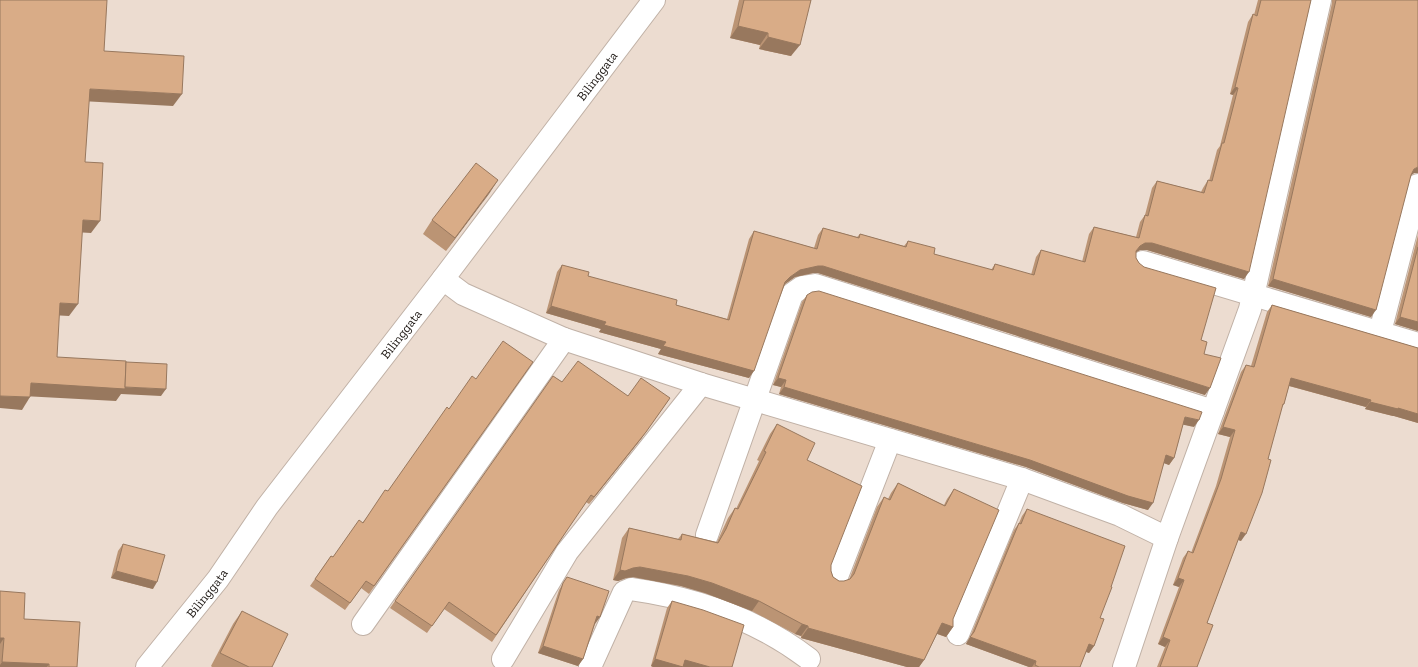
<svg xmlns="http://www.w3.org/2000/svg" width="1418" height="667" font-family="'Zilla Slab',serif">
	<style>
		.lines { fill: none; stroke-linecap: round; stroke-linejoin: round }
		.minor-casing { stroke: #c0b1a6; stroke-width: 24 }
		.minor { stroke: #fff; stroke-width: 22 }
		.wall { fill: #bb9474 }
		.shaded-wall { fill: #98785e }
		.building { fill: #d9ac87; stroke: #98785e }
		.labels { text-anchor: middle; stroke-width: 3; stroke-linejoin: round; paint-order: stroke }
		.street-label { font-size: 13px; fill: #1d1713; stroke: #ecdcd0 }
	</style>
	<rect width="100%" height="100%" fill="#ecdcd0"/>
	<g class="lines">
		<g class="minor-casing">
			<g id="minor">
				<polyline points="1143,262 1418,344"/>
				<polyline points="443,279 463,294 564,339 701,384 1022,479 1120,515 1167,538"/>
				<polyline points="1380,332 1418,185"/>
				<polyline points="707,535 792,294 802,287 815,285 1213,411"/>
				<polyline points="836,579 890,440"/>
				<polyline points="363,624 564,339"/>
				<polyline points="958,634 1022,479"/>
				<polyline points="503,659 567,552 701,384"/>
				<path id="s1" d="M 147,667 L 218,579 L 267,507 L 443,279 L 654,0"/>
				<path d="M 590,667 L 624,592 L 631,589 C 695,598 758,620 809,659"/>
				<polyline points="1124,667 1167,538 1250,309 1320,0"/>
			</g>
		</g>
		<use href="#minor" class="minor"/>
	</g>
	<g class="wall">
		<polygon points="739,0 811,0 791,56 759,49 760,45 730,38"/>
		<polygon points="1258,0 1311,0 1244,279 1147,250 1140,250 1136,252 1136,258 1139,263 1201,340 1204,354 1205,395 818,273 813,273 795,277 785,284 749,378 658,354 661,349 599,332 601,329 546,313 557,272 562,265 588,276 676,305 727,319 749,239 754,231 814,248 818,235 823,228 857,237 860,234 904,246 908,241 934,254 991,270 995,264 1031,275 1036,257 1041,250 1082,262 1089,234 1094,227 1136,237 1140,222 1145,215 1152,188 1157,181 1201,192 1203,188 1208,180 1209,181 1217,150 1220,146 1233,95 1230,94 1248,22 1253,14 1254,15"/>
		<polygon points="1332,0 1418,0 1414,173 1411,175 1371,317 1268,286 1332,3"/>
		<polygon points="498,180 446,251 423,234 432,220"/>
		<polygon points="1418,235 1418,331 1395,324"/>
		<polygon points="807,295 1194,427 1183,424 1174,458 1169,465 1164,463 1148,510 1123,503 1026,467 779,394 781,387 773,385 802,302"/>
		<polygon points="1272,305 1418,348 1418,423 1394,416 1393,416 1365,409 1366,407 1289,386 1284,404 1282,407 1241,541 1238,540 1207,623 1197,667 1157,667 1165,647 1158,644 1179,587 1173,585 1183,558 1188,551 1191,553 1216,486 1230,437 1218,434 1241,372 1246,365 1251,366 1267,312"/>
		<polygon points="533,362 369,594 361,588 345,610 310,586 331,556 333,557 363,522 388,491 449,409 476,379"/>
		<polygon points="553,376 562,382 628,396 670,398 641,439 589,504 586,502 492,642 444,609 427,633 390,608"/>
		<polygon points="777,424 807,460 831,565 831,571 833,577 839,581 844,581 849,580 877,507 884,497 888,499 891,493 898,483 944,505 947,499 954,489 953,627 946,637 937,634 924,660 919,667 907,667 801,638 801,636 795,634 752,611 705,593 681,586 633,577 626,578 618,581 613,580 622,538 629,528 678,539 682,534 717,542 728,518 735,508 736,509 759,461 757,460 770,434"/>
		<polygon points="1027,509 1100,618 1094,646 1089,653 1086,652 1080,667 1029,667 966,644 970,637 1014,530 1019,523 1022,516"/>
		<polygon points="123,544 153,589 111,578 118,551"/>
		<polygon points="567,577 595,624 583,659 578,666 538,653 559,590"/>
		<polygon points="0,591 24,619 77,667 0,667"/>
		<polygon points="672,601 732,667 653,667 651,666 667,608"/>
		<polygon points="242,611 272,667 212,667 211,666 233,624"/>
	</g>
	<g class="shaded-wall">
		<polygon points="738,26 768,33 760,45 730,38"/>
		<polygon points="768,37 800,45 791,56 759,49"/>
		<polygon points="1235,87 1238,88 1233,95 1230,94"/>
		<polygon points="90,89 182,94 173,106 81,101"/>
		<polygon points="1418,167 1418,173 1414,173 1409,177 1414,169"/>
		<polygon points="498,180 489,194 446,251 455,238"/>
		<polygon points="83,220 100,221 91,233 74,232"/>
		<polygon points="1145,243 1152,243 1249,272 1244,279 1147,250 1140,250 1135,253 1140,246"/>
		<polygon points="818,266 823,266 1210,388 1205,395 818,273 813,273 795,277 785,284 780,289 790,277 800,270"/>
		<polygon points="1273,279 1376,310 1371,317 1268,286"/>
		<polygon points="60,303 78,304 69,316 51,315"/>
		<polygon points="551,306 606,322 754,371 749,378 658,354 661,349 599,332 601,329 546,313"/>
		<polygon points="1400,317 1418,322 1418,331 1395,324"/>
		<polygon points="778,378 786,380 781,387 773,385"/>
		<polygon points="1291,378 1371,400 1366,407 1286,385"/>
		<polygon points="31,383 124,387 166,389 161,396 121,394 116,401 23,396"/>
		<polygon points="784,387 1030,460 1153,503 1148,510 1123,503 1026,467 779,394"/>
		<polygon points="0,396 30,397 22,410 0,408"/>
		<polygon points="1370,402 1398,408 1418,414 1418,423 1394,416 1393,416 1365,409"/>
		<polygon points="1185,417 1199,420 1194,427 1180,424"/>
		<polygon points="1223,427 1235,430 1230,437 1218,434"/>
		<polygon points="646,432 641,439 589,504 594,497"/>
		<polygon points="1166,455 1174,458 1169,465 1161,462"/>
		<polygon points="1241,532 1246,534 1241,541 1236,539"/>
		<polygon points="640,567 688,576 712,583 759,601 752,611 705,593 681,586 633,577 626,578 618,581 613,580 620,570"/>
		<polygon points="116,571 157,582 153,589 111,578"/>
		<polygon points="1178,578 1184,580 1179,587 1173,585"/>
		<polygon points="597,616 600,617 595,624 593,623"/>
		<polygon points="942,623 953,627 946,637 935,633"/>
		<polygon points="802,624 808,626 801,636 795,634"/>
		<polygon points="808,628 924,660 919,667 907,667 801,638"/>
		<polygon points="970,637 1036,661 1032,667 1029,667 966,644"/>
		<polygon points="1163,637 1170,640 1165,647 1158,644"/>
		<polygon points="0,638 4,638 0,644"/>
		<polygon points="1089,644 1094,646 1089,653 1084,651"/>
		<polygon points="543,646 583,659 578,666 538,653"/>
		<polygon points="655,659 685,660 710,667 653,667 651,666"/>
		<polygon points="2,662 49,664 47,667 0,667 0,665"/>
	</g>
	<g class="building">
		<polygon points="0,0 107,0 104,51 184,56 182,94 90,89 85,162 103,163 100,221 83,220 78,304 60,303 57,357 126,361 125,389 31,383 30,397 0,396"/>
		<polygon points="744,0 811,0 800,45 768,37 768,33 738,26"/>
		<polygon points="1261,0 1311,0 1249,272 1152,243 1145,243 1140,246 1136,251 1136,258 1139,263 1144,267 1216,288 1201,340 1207,342 1204,354 1221,358 1210,388 823,266 818,266 800,270 790,277 785,282 754,371 663,346 666,342 604,325 606,322 551,306 562,265 589,272 588,276 677,300 676,305 729,320 754,231 817,249 823,228 859,238 860,234 906,247 908,241 935,248 934,254 993,270 995,264 1034,275 1041,250 1085,262 1094,227 1139,238 1145,215 1148,216 1157,181 1204,193 1208,180 1212,181 1222,143 1224,143 1238,88 1235,87 1253,14 1257,16"/>
		<polygon points="1336,0 1418,0 1418,167 1414,169 1411,175 1376,310 1273,279"/>
		<polygon points="476,163 498,180 455,238 432,220"/>
		<polygon points="1418,247 1418,322 1400,317"/>
		<polygon points="819,291 1202,412 1199,420 1185,417 1174,458 1166,455 1153,503 1128,496 1030,460 784,387 786,380 778,378 807,295 812,292"/>
		<polygon points="1272,305 1418,348 1418,414 1398,408 1398,409 1370,402 1371,400 1291,378 1284,404 1283,404 1268,459 1271,460 1262,493 1246,534 1241,532 1207,623 1213,625 1197,667 1160,667 1170,640 1163,637 1184,580 1178,578 1188,551 1193,553 1221,479 1235,430 1223,427 1246,365 1254,367"/>
		<polygon points="503,341 533,362 374,586 366,581 350,603 315,579 331,556 333,557 359,520 363,523 385,490 388,491 447,407 449,409 472,376 476,379"/>
		<polygon points="578,361 628,396 641,378 670,398 646,432 594,497 591,495 496,635 449,602 432,626 395,601 553,376 562,382"/>
		<polygon points="126,362 167,364 166,389 125,387"/>
		<polygon points="777,424 815,443 807,460 862,486 831,565 831,571 833,577 839,581 844,581 850,579 854,574 884,497 890,500 898,483 945,506 954,489 999,510 953,619 953,627 942,623 924,660 808,628 808,626 802,624 759,601 712,583 688,576 640,567 633,568 625,571 620,570 629,528 681,540 682,534 718,543 726,529 735,508 738,509 766,452 764,451"/>
		<polygon points="1027,509 1125,546 1111,587 1112,587 1100,618 1104,619 1094,646 1089,644 1080,667 1039,667 1035,665 1036,661 970,637 974,632 1019,523 1021,524"/>
		<polygon points="123,544 165,555 157,582 116,571"/>
		<polygon points="567,577 609,591 600,617 597,616 583,659 543,646 563,583"/>
		<polygon points="0,591 25,593 24,619 80,622 77,667 49,667 49,664 2,662 4,638 0,638"/>
		<polygon points="672,601 703,610 744,625 732,667 710,667 685,660 683,667 655,659"/>
		<polygon points="242,611 288,634 272,667 249,667 220,653"/>
	</g>
	<g class="labels">
		<g class="street-label">
			<text dy="5" stroke="none"><textPath href="#s1" startOffset="743">Bilinggata</textPath></text>
			<text dy="5" stroke="none"><textPath href="#s1" startOffset="419">Bilinggata</textPath></text>
			<text dy="5" stroke="none"><textPath href="#s1" startOffset="95">Bilinggata</textPath></text>
		</g>
	</g>
</svg>
